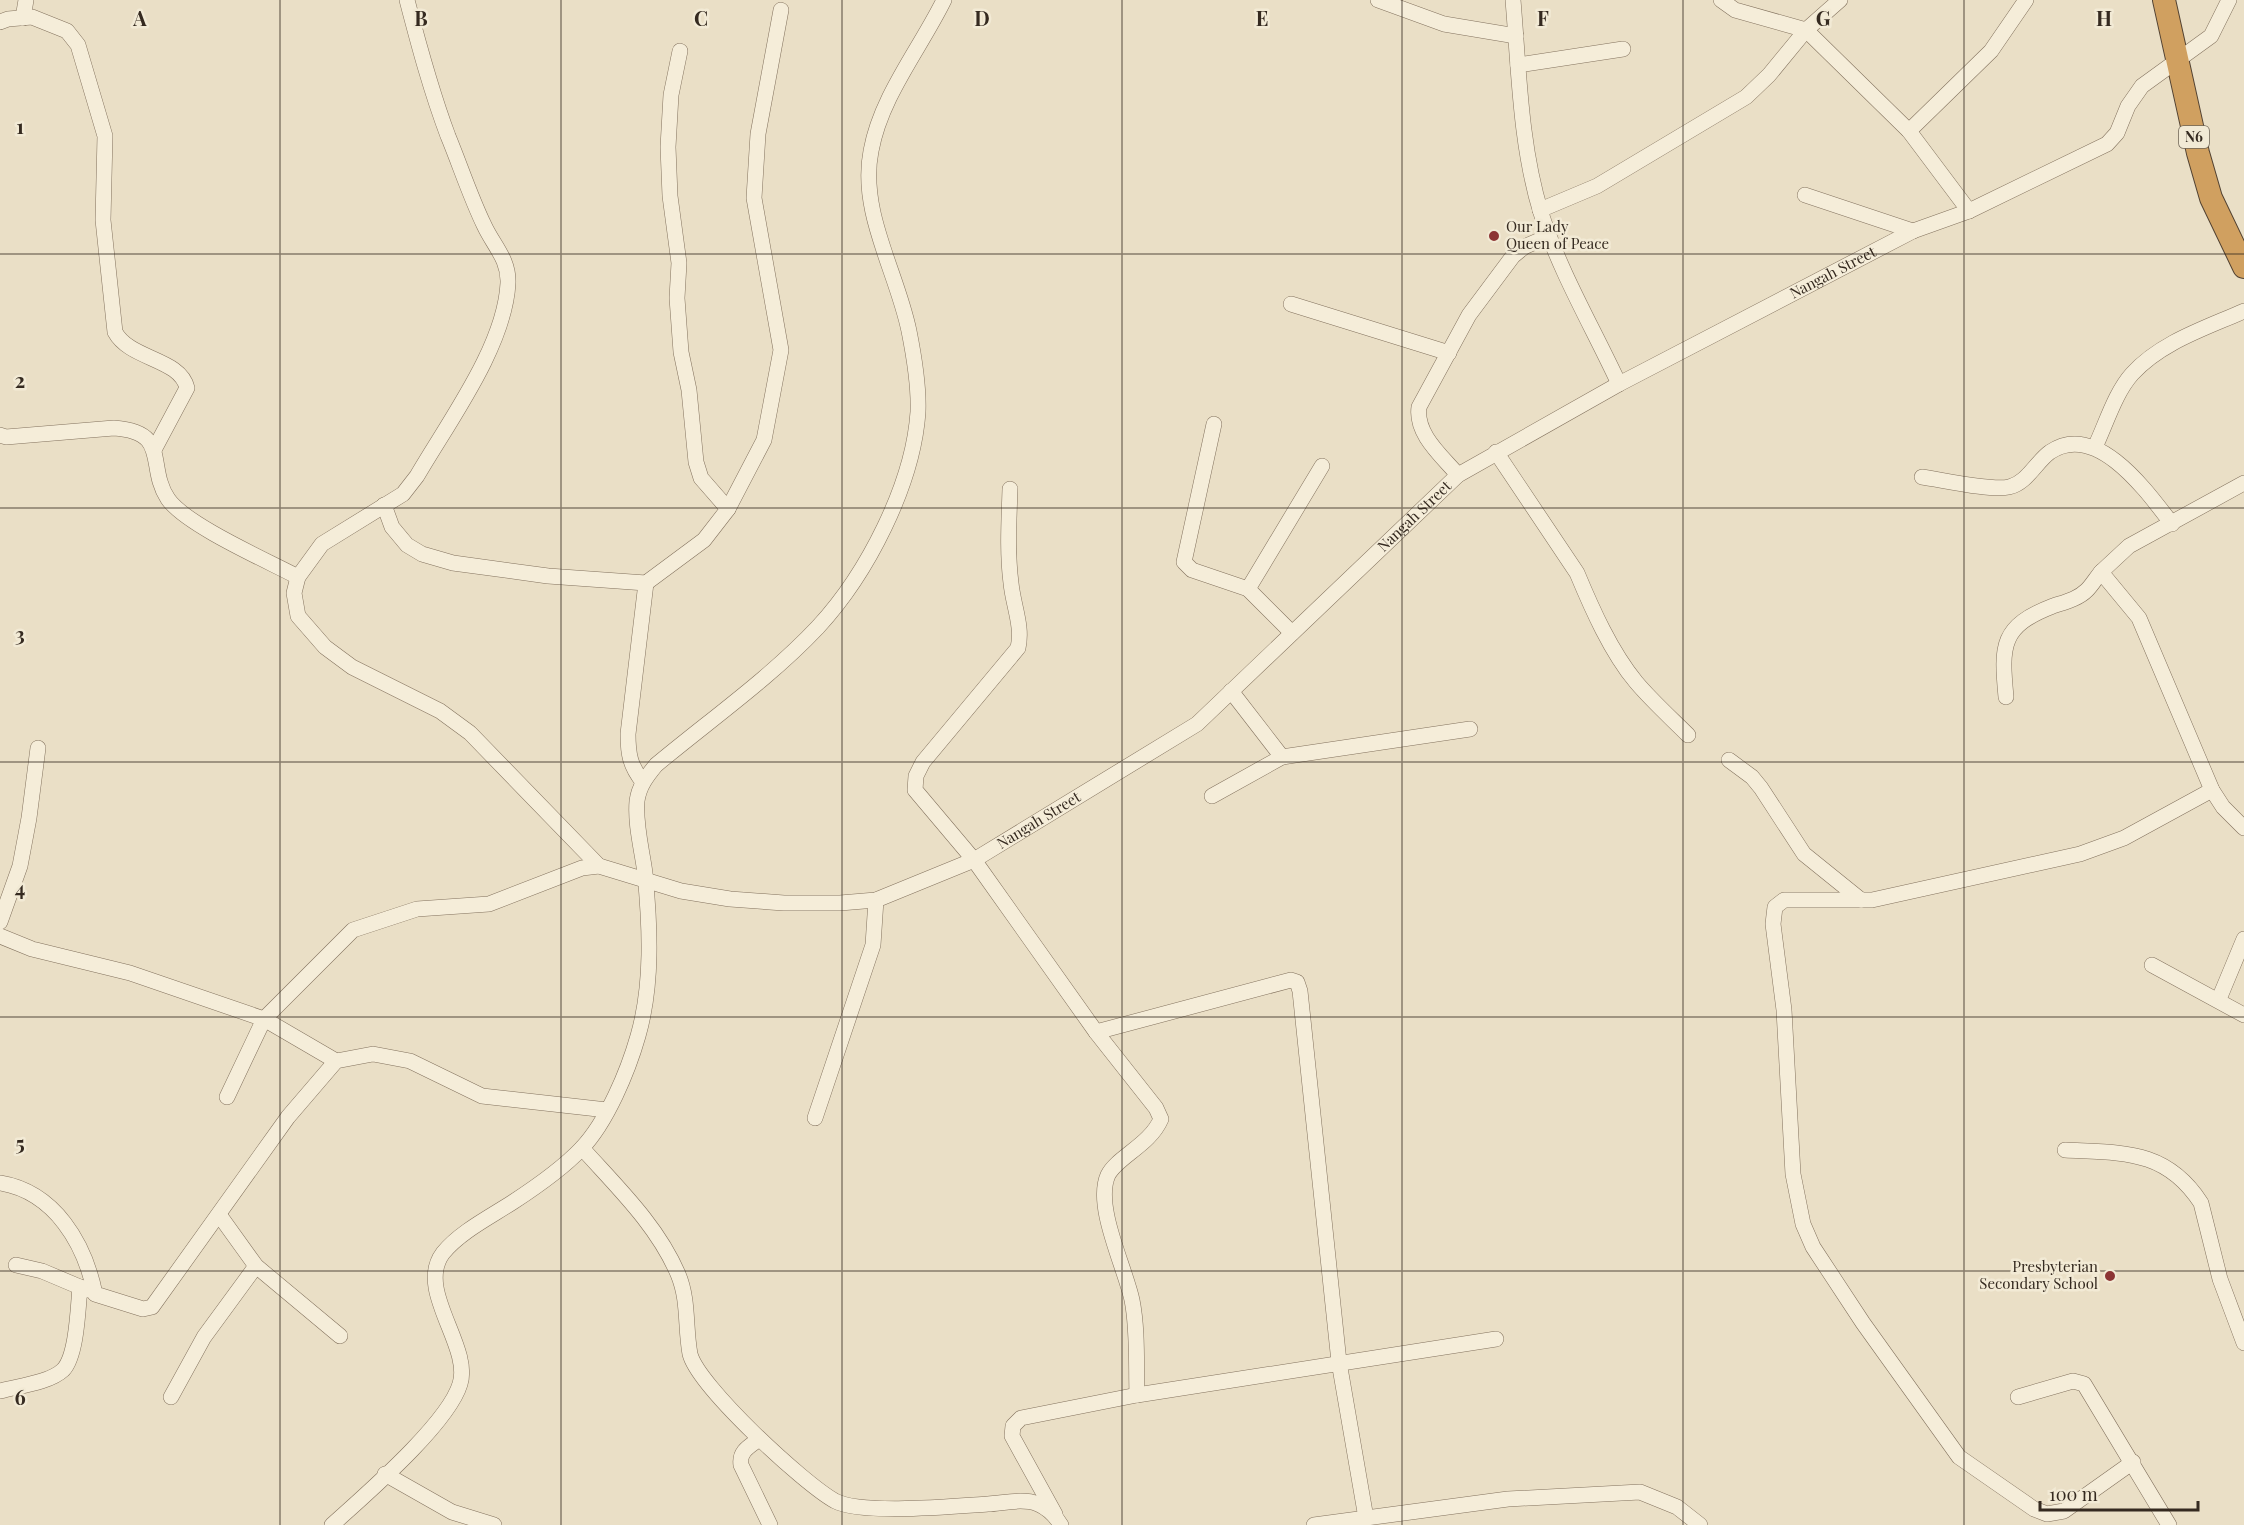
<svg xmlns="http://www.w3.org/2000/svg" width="2244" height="1525" font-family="'Playfair Display',serif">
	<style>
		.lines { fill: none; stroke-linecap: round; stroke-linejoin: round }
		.minor-casing { stroke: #83725e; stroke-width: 16 }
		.highway-casing { stroke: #514131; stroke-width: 24 }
		.minor { stroke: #f5edd9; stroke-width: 15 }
		.highway { stroke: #d0a060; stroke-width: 22 }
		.grid { fill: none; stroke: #352a20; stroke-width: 1.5; stroke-opacity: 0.55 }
		.poi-dot { fill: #8c3434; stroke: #f2ead5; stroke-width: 2 }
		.labels { text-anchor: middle; stroke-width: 5; stroke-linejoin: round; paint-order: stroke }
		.shield { fill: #f2ead5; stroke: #6e6456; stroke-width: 1.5 }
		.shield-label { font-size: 14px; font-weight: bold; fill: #352a20 }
		.poi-label { font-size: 15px; fill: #352a20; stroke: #f2ead5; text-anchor: start }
		.street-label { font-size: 15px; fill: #352a20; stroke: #f2ead5 }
		.grid-label { font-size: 20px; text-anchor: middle; font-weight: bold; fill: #352a20; stroke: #f2ead5; stroke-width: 5; stroke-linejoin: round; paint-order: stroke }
	</style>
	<rect width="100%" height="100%" fill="#eadfc6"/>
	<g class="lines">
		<g class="minor-casing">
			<g id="minor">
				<path d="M 407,0 C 419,46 431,91 448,136 C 460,165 470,196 484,225 C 493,245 509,259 508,283 C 505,346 449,421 417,476 L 403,494 L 322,544 L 298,577 L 294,593 L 298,616 L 325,647 L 352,667 L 440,711 L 470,733 L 599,866"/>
				<polyline points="1378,0 1444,24 1516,36"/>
				<path d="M 1513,0 C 1519,70 1520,145 1541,213 C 1560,272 1593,328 1619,384"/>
				<polyline points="1721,0 1735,10 1806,30 1909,131 1969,211"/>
				<polyline points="23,18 26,0"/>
				<path d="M 0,22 L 8,19 L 32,17 L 67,31 L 78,45 L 105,136 L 103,220 L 115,332 C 130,360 180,358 187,388 L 155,448"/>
				<polyline points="1518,65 1623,49"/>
				<polyline points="1909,131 1991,51 2026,0"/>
				<polyline points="1805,195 1913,231"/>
				<polyline points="1540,210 1597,186 1746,97 1769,75 1806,30 1840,0"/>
				<polyline points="1291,304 1449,353"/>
				<polyline points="1214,424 1184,562 1192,570 1248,589 1292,633"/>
				<path d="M 0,435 L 6,437 L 114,428 C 171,432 146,466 168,499 C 186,525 268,561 298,577"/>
				<path d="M 2095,447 C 2106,424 2115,393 2132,374 C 2161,342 2206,328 2244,311"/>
				<path d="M 1496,452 L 1577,573 C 1592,609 1611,652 1636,682 C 1652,701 1671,718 1688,735"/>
				<path d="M 1458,475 C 1442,456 1415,434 1419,407 L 1469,315 L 1513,256 L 1524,247 L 1549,236"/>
				<path d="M 1922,477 C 1943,480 1991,491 2009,487 C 2027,483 2036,462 2050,452 C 2097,420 2148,493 2172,524"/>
				<path d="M 1010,489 C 1009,521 1007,552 1011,583 C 1013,605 1023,626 1018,648 L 923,762 L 916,776 L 915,790 L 974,860 L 1096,1032 L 1156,1108 L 1161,1119 C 1150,1145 1117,1157 1108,1175 C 1094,1206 1125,1267 1132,1300 C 1138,1330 1136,1365 1137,1395"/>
				<polyline points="384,505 392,527 407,545 422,554 453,563 548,576 646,583 704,540 728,509 701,478 696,462 689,390 681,352 677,298 679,263 670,196 668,147 671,95 680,51"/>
				<polyline points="728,509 764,440 781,350 754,198 758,134 781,10"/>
				<polyline points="2101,572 2129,546 2244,483"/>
				<polyline points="1248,589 1322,466"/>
				<polyline points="1231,691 1282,757"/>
				<path d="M 2006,697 C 2001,645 2001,626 2053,606 C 2065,602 2078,599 2087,590 C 2092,585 2096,578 2101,572 L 2139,618 L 2212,790 L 2223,807 L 2244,828"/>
				<polyline points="1729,760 1752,777 1761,788 1804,854 1861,900"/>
				<path d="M 643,782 C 630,766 628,754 628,734 L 646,583"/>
				<polyline points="1212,796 1282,757 1470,729"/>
				<polyline points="0,922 20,866 29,818 38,748"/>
				<polyline points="0,936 32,949 130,973 264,1019 336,1061"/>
				<polyline points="2152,965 2244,1015"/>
				<polyline points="2219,999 2244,939"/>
				<polyline points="1096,1032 1291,980 1297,982 1300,991 1339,1362 1366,1518"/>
				<path id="s1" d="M 227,1097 L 264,1019 L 353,930 L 417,909 L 489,904 L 582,868 L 599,866 L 681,891 L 730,899 L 784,903 L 840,903 L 876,900 L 974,860 L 1197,724 L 1458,475 L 1619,384 L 1913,231 L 1969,211 L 2107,144 L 2117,133 L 2128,106 L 2142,86 L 2211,36 L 2229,0"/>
				<polyline points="815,1118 873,945 876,900"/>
				<path d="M 582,1148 C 617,1187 657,1225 678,1274 C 689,1300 685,1327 690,1354 C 698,1386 804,1484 835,1501 C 862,1515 956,1506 988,1504 C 1004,1503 1023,1498 1038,1504 C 1049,1509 1055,1515 1061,1525"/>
				<path d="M 2065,1150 C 2122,1153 2166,1149 2201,1203 L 2220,1279 L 2244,1343"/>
				<path d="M 0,1183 C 55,1192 85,1244 95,1294 L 143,1309 L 152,1307 L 288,1117 L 336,1061 L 373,1054 L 410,1061 L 482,1096 L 607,1110"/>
				<polyline points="220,1216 256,1266 340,1336"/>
				<polyline points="16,1265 42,1271 87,1290"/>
				<path d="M 0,1391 C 18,1386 49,1383 63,1370 C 77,1356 78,1307 80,1287"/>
				<polyline points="171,1397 204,1337 256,1266"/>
				<polyline points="2018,1397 2073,1381 2084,1384 2169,1525"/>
				<path d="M 758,1440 C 748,1447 739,1452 741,1465 L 770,1525"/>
				<polyline points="2133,1462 2064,1511 2047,1514 2034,1509 1959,1457 1863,1323 1813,1247 1803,1224 1793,1174 1784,1010 1773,924 1775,907 1784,900 1872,900 2080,854 2124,838 2212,790"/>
				<polyline points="385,1474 452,1512 494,1525"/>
				<polyline points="1055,1514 1012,1436 1013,1426 1021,1418 1137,1395 1496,1339"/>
				<path d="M 332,1525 C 365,1495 448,1424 460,1384 C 472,1346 415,1290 443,1253 C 460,1232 490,1217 513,1202 C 536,1187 562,1169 581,1149 C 607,1122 628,1071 638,1036 C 653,984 650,926 645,873 C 642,850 635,825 637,801 C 639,786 647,776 656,765 C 710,720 770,678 818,627 C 867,574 913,485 918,412 C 919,387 914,356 909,331 C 897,272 859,212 871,151 C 881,96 920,49 944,0"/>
				<polyline points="1314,1525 1508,1499 1640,1492 1677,1507 1700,1525"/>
			</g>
		</g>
		<g class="highway-casing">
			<polyline id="highway" points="2164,0 2198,153 2211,198 2244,267"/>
		</g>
		<use href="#minor" class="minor"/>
		<use href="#highway" class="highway"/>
	</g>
	<path class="grid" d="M 280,0 L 280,1525M 561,0 L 561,1525M 842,0 L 842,1525M 1122,0 L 1122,1525M 1402,0 L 1402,1525M 1683,0 L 1683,1525M 1964,0 L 1964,1525M 0,254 L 2244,254M 0,508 L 2244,508M 0,762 L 2244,762M 0,1017 L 2244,1017M 0,1271 L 2244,1271"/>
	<g class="poi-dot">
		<circle cx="1494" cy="236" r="6"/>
		<circle cx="2110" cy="1276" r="6"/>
	</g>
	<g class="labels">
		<rect class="shield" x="2179" y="126" width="30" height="22" rx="4.5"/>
		<g class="shield-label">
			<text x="2194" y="142">N6</text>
		</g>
		<g class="poi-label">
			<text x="1506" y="232">Our Lady<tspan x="1506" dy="17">Queen of Peace</tspan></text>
			<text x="2098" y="1272" text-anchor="end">Presbyterian<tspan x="2098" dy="17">Secondary School</tspan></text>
		</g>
		<g class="street-label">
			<text dy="5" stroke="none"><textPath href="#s1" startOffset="1904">Nangah Street</textPath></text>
			<text dy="5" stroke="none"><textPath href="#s1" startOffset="1418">Nangah Street</textPath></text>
			<text dy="5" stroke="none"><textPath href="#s1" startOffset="932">Nangah Street</textPath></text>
		</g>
	</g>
	<g class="grid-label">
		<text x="140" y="26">A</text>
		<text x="421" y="26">B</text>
		<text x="701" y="26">C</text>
		<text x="982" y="26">D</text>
		<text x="1262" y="26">E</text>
		<text x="1543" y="26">F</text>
		<text x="1823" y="26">G</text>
		<text x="2104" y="26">H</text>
		<text x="20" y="134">1</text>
		<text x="20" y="388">2</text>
		<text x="20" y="642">3</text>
		<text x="20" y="896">4</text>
		<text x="20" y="1151">5</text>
		<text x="20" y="1405">6</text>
	</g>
	<path d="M2040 1501v9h158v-9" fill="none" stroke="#352a20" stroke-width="3"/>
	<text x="2049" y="1501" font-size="18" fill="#352a20" stroke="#f2ead5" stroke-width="4.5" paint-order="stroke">100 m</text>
</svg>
